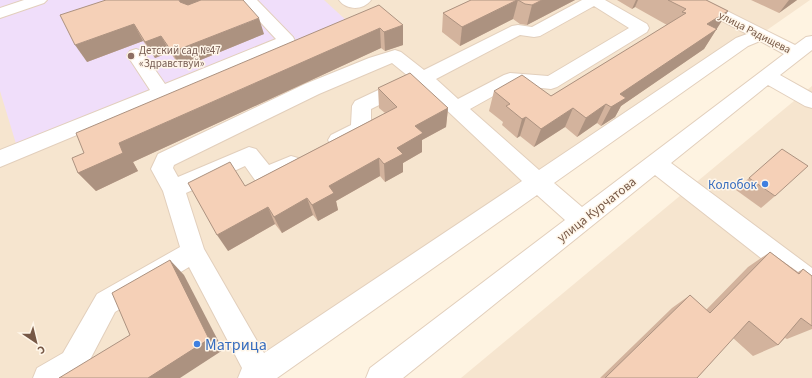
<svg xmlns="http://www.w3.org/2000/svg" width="812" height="378" font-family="'Source Sans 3',sans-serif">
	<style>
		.residential { fill: #f6e5cf }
		.education { fill: #f0defa }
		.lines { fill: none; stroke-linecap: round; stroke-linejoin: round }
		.minor-casing { stroke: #e2cfbc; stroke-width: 2 }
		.minor { fill: #fff; fill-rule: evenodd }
		.wall { fill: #d3b39d }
		.shaded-wall { fill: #ac9280 }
		.building { fill: #f5d0b7; stroke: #ac9280 }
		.education-dot { fill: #8d6e63; stroke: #fff6e9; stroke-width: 1.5 }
		.shop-dot { fill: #3f7fe0; stroke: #fff6e9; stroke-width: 1.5 }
		.labels { text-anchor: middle; stroke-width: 3; stroke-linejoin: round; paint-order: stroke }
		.far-street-label { font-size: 11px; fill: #765846; stroke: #fff6e9 }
		.far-education-label { font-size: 11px; fill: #785e54; stroke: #fff6e9; text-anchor: start }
		.shop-label { font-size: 13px; fill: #366cbe; stroke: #fff6e9; text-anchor: end }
		.street-label { font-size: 13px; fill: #765846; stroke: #fff6e9 }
		.near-shop-label { font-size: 16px; fill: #366cbe; stroke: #fff6e9; text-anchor: start }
	</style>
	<rect width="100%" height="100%" fill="#fef3e1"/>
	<g class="residential">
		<polygon points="0,0 810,0 270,378 0,378"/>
		<polygon points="812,86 812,378 461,378"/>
	</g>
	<polygon class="education" points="0,0 324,0 347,21 20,157 0,91"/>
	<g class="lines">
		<g class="minor-casing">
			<g id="minor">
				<polygon points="24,0 47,0 44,3 0,18 0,8"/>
				<polygon points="240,0 257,0 293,37 295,41 293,45 0,167 0,150 150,90 127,55 130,51 136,49 142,51 165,84 276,39"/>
				<path d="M 339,0 L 371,0 C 363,11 346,10 339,0 Z"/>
				<path d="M 582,0 L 605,0 L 647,24 L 649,28 L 647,32 L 557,87 L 551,89 L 513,85 L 470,109 L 539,170 L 736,38 L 747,34 L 688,3 L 685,0 L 705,0 L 795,45 L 806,37 L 812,36 L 812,50 L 780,75 L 812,93 L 812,108 L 805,106 L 768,85 L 671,163 L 812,268 L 812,295 L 803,291 L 655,175 L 403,378 L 366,378 L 370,368 L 565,220 L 537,195 L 277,378 L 238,378 L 242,368 L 189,267 L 115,312 L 83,373 L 74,378 L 33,378 L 37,368 L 63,353 L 97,294 L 180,247 L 163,191 L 151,169 L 158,154 L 305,84 L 369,58 L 395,50 L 401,52 L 424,70 L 512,26 L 518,25 L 532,27 ZM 594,6 L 629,28 L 548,76 L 510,73 L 504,75 L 458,99 L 436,79 L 520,35 L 534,37 L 540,36 ZM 760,41 L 784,54 L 582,207 L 554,183 L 748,46 ZM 392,63 L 408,76 L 355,101 L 352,106 L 351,125 L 331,135 L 328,140 L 331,145 L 338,148 L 368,134 L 371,129 L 371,109 L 420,85 L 522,181 L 264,353 L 204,249 L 186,193 L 245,166 L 257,183 L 265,186 L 298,170 L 302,164 L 298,158 L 291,156 L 269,165 L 256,149 L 249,147 L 178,177 L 173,168 L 174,165 L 319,94 Z"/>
			</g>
		</g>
		<use href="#minor" class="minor"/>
	</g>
	<g class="wall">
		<polygon points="106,0 264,34 181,68 170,52 155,58 143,41 87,62"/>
		<polygon points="471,0 575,0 527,25 520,24 513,19 460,46 442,32 443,13"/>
		<polygon points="617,0 706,0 728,11 704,49 621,106 615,117 601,126 597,123 577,137 565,127 534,147 520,136 517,138 502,125 503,122 489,111 494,91 551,96 667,25 635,7 632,9"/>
		<polygon points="751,0 797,0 779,13"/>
		<polygon points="379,5 403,45 385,51 381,48 133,162 138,171 96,191 78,173 84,153"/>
		<polygon points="378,88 448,108 446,127 422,140 422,152 403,163 403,172 385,182 380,176 336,201 338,210 318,221 313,215 282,233 275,224 228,251 245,186 385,113 379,108"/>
		<polygon points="749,178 775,196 761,208 736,190"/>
		<polygon points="770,252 798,272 803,269 812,276 812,329 787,339 785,338 778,345 753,356 733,338 697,378 600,378 672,308 690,295 706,310 748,267"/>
	</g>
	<g class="shaded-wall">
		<polygon points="179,0 217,0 186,14"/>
		<polygon points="517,0 518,0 513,19 460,46 462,27"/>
		<polygon points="542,0 575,0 527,25 532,5"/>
		<polygon points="636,0 638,0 635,7 632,9"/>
		<polygon points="789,0 797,0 779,13"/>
		<polygon points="728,11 704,49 621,106 615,117 601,126 611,107 620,94 707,24"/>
		<polygon points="259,18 264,34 181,68 172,52"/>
		<polygon points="134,24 143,41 87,62 75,45"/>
		<polygon points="403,25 403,45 385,51 384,32"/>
		<polygon points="380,28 381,48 133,162 138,171 96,191 78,173 119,143"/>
		<polygon points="161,36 170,52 155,58 145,42"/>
		<polygon points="606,104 597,123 577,137 586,118"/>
		<polygon points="448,108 446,127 422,140 422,152 403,163 403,172 385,182 384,164 397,148 415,126"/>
		<polygon points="573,108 565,127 534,147 541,129"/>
		<polygon points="526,117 520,136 517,138 522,119"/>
		<polygon points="379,158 380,176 336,201 338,210 318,221 312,205 329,186"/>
		<polygon points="307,198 313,215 282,233 274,217"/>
		<polygon points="268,207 275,224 228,251 217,235"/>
		<polygon points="170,260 184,275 223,350 180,378 148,378"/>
	</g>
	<g class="building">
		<polygon points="106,0 179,0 180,2 188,5 201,0 243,0 259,18 172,52 161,36 145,42 134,24 75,45 60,15"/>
		<polygon points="471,0 517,0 462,27 443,13"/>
		<polygon points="518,0 542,0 532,5 525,4"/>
		<polygon points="668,0 706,0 728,11 707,24 717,29 620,94 626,98 611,107 606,104 586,118 573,108 541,129 526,117 522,119 506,106 510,104 494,91 522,75 551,96 686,13 682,12 686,9"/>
		<polygon points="379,5 403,25 384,32 380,28 119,143 123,153 78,173 72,158 84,153 76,133"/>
		<polygon points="410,73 448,108 415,126 423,133 397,148 403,154 384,164 379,158 329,186 334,193 312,205 307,198 274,217 268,207 217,235 188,183 230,162 245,186 397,107 378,88"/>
		<polygon points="782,149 808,166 775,196 749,178"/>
		<polygon points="770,252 799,274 803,269 812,276 812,326 801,318 778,345 749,321 697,378 605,378 690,295 710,313"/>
		<polygon points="170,260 209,339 148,378 59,378 130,335 112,293"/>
	</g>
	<circle class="education-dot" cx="131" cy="56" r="4"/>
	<g class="shop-dot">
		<circle cx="765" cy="184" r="4"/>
		<circle cx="197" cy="344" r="4"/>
	</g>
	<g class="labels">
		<g class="far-street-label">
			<text transform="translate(755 32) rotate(27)" y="4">улица Радищева</text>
		</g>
		<g class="far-education-label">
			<text x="139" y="54">Детский сад №47<tspan x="139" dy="13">«Здравствуй»</tspan></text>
		</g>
		<g class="shop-label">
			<text x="757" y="189">Колобок</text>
		</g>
		<g class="street-label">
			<text transform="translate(596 209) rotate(-38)" y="5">улица Курчатова</text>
		</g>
		<g class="near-shop-label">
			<text x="205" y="350">Матрица</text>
		</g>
	</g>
	<g transform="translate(36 342) rotate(145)" stroke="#fff6e9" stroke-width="3" paint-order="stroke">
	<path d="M0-3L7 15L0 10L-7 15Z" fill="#765846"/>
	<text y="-6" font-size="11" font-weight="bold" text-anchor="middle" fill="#765846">С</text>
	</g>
</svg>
